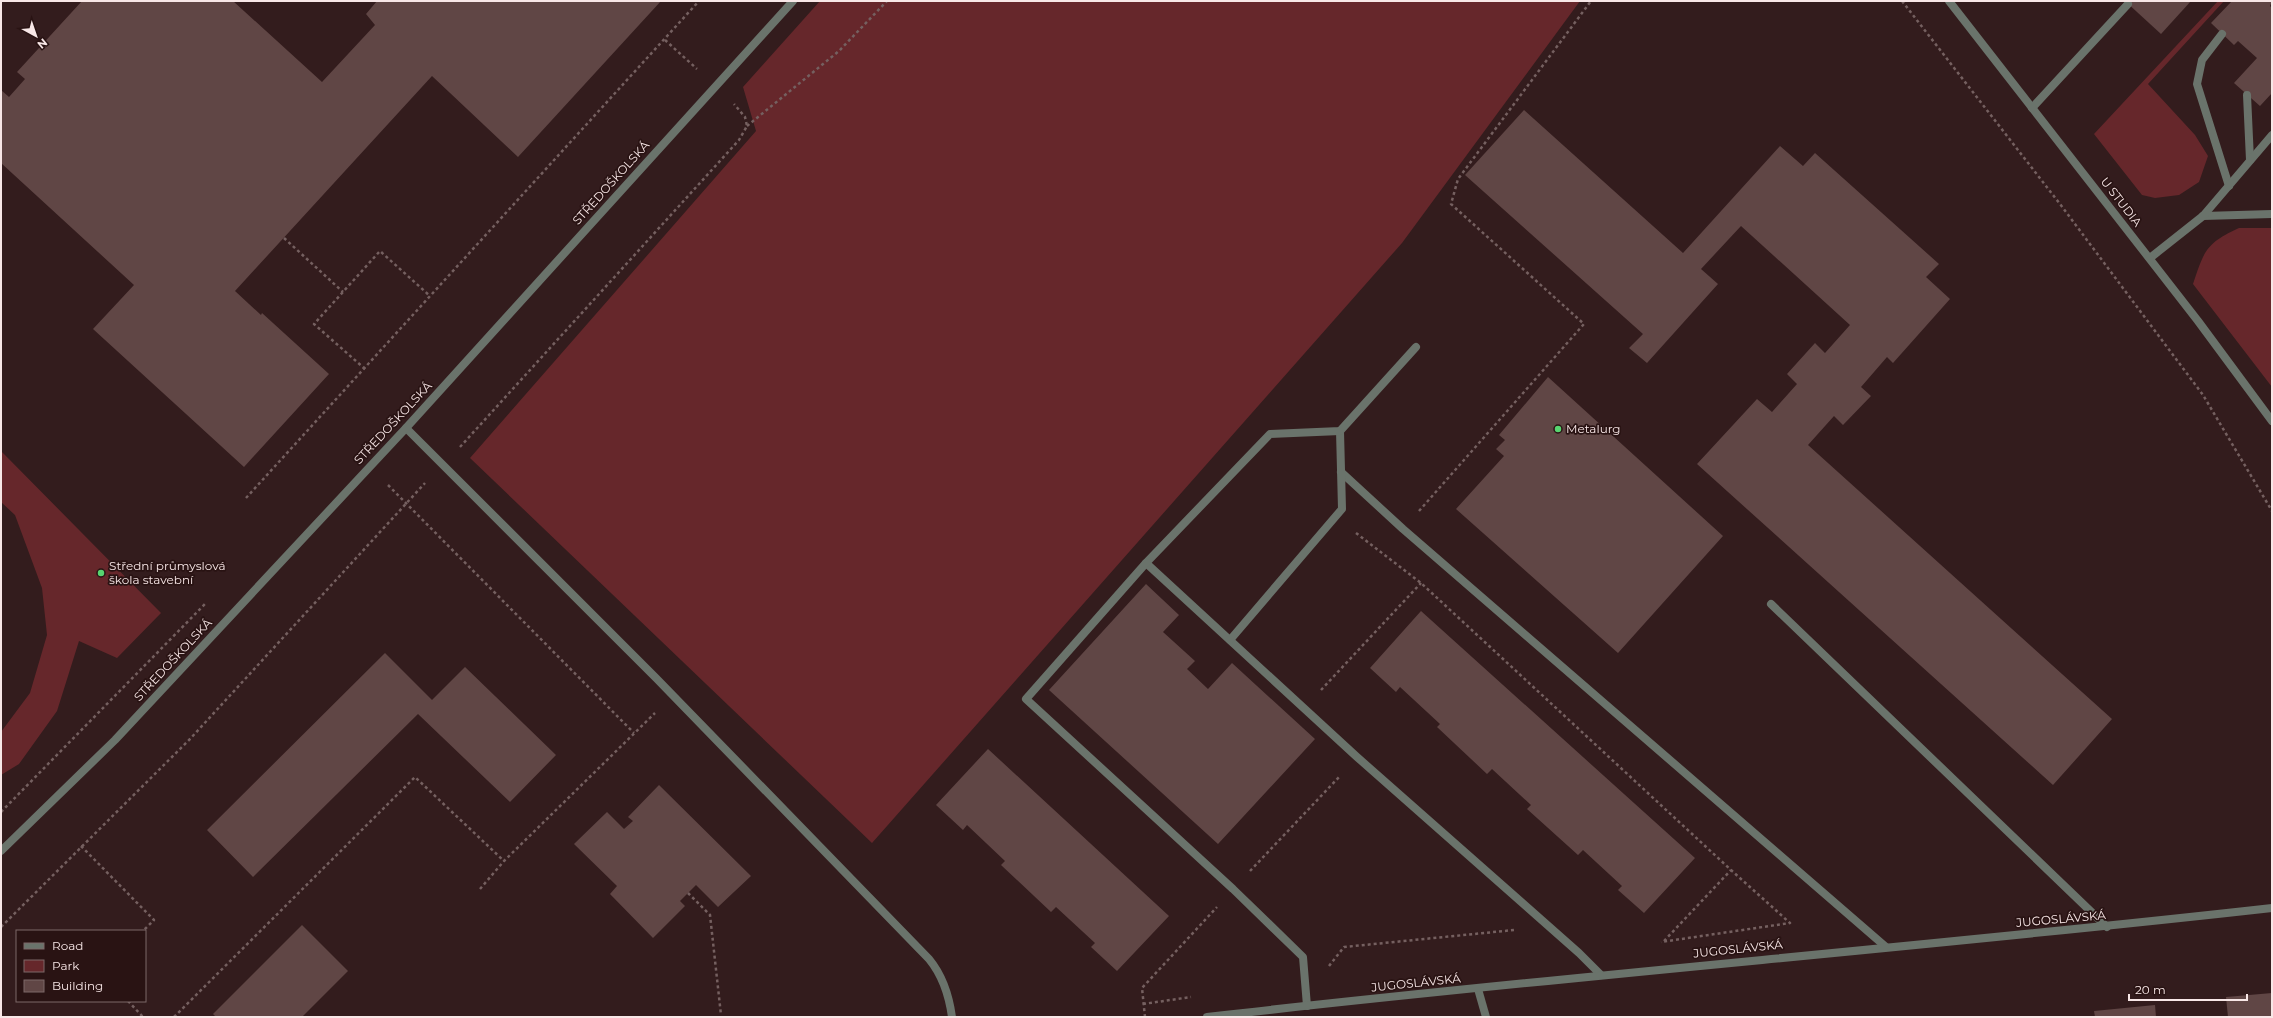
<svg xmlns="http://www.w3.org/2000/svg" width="2273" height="1018" font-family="Montserrat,sans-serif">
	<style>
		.green { fill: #66272b }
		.building { fill: #604645 }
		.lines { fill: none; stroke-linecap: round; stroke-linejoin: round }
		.path { stroke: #756060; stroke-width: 2.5; stroke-dasharray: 3 3; stroke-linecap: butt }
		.lane { stroke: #6a736b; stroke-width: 8 }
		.street { stroke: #6a736b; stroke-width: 8 }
		.poi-dot { fill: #57d570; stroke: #291313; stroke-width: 1.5 }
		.labels { text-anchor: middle; stroke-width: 3.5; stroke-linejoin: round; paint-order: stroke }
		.street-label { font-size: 12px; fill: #f8e7e7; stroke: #291313 }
		.poi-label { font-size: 12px; fill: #f8e7e7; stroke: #291313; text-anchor: start }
	</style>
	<rect width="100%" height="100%" fill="#331c1d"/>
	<g class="green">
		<polygon points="820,1 1580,1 1402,243 872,843 470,458 756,131 743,87"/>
		<polygon points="2218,1 2224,1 2148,84 2195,135 2208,156 2199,182 2179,195 2155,198 2142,195 2094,134"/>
		<path d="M 2239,228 L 2272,228 L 2272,387 L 2193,284 C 2204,251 2206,243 2239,228 Z"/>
		<polygon points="1,451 161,613 117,658 79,641 57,711 19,764 1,775 1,732 30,693 47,635 42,588 15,515 1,502"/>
	</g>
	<g class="building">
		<polygon points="82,1 233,1 322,82 375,25 366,14 377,1 661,1 518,157 432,76 235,291 261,315 262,313 329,374 244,467 93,329 134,285 1,163 1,90 9,97 25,79 17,72"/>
		<polygon points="2125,1 2191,1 2161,34"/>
		<polygon points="2232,1 2272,1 2270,6 2272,8 2272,93 2260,106 2234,83 2257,58 2238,41 2234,45 2211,23"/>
		<polygon points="1524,110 1683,253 1780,146 1803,166 1815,153 1939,264 1926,277 1950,299 1893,363 1887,357 1861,387 1871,396 1843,425 1834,416 1808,445 2112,719 2053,785 1697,464 1757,399 1772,412 1797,384 1787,374 1815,343 1825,353 1850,325 1741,226 1701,269 1718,284 1647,363 1629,348 1643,334 1465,175"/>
		<polygon points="1548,377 1723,536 1618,653 1456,509 1504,456 1496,449 1505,440 1499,435"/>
		<polygon points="1146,584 1179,615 1163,632 1195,661 1187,669 1208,689 1232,663 1315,739 1218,844 1049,690"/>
		<polygon points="1421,611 1695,858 1644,913 1618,890 1622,886 1583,850 1578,855 1527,809 1531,805 1492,769 1487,774 1437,727 1440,724 1400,687 1396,692 1370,668"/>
		<polygon points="385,653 432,700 465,667 556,755 510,802 418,714 253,877 207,830"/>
		<polygon points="988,749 1169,916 1117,971 1091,947 1095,943 1056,907 1051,912 1001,865 1005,861 967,825 963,830 936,805"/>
		<polygon points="659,785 751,876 718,907 696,885 680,901 685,906 653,938 610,894 617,886 574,844 607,812 624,829 633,821 628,817"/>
		<polygon points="302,925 348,971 302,1017 216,1017 213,1014"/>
		<polygon points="2272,993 2272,1017 2228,1017 2226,997"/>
		<polygon points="2155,1005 2156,1017 2095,1017 2094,1011"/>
	</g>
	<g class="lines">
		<g class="path">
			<polyline points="1902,1 2060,204 2203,395 2272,511"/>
			<polyline points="665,40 697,69"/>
			<polyline points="747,126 839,51 887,1"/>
			<polyline points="284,238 343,292"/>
			<polyline points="365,369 314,324 380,251 430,296"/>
			<polyline points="460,447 739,140 747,126 745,117 734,104"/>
			<polyline points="388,485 634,733"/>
			<polyline points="246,498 699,1"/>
			<polyline points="1419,511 1584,324 1451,204 1458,179 1591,1"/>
			<polyline points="1356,533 1421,583 1731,870 1790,923 1661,942"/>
			<polyline points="1321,690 1421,583"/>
			<polyline points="1,812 205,604"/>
			<polyline points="81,846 154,920 143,931"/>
			<polyline points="1250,871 1340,776"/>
			<polyline points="480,889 504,861 655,713"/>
			<polyline points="688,893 710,915 721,1015"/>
			<polyline points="1,927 190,739 425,483"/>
			<polyline points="1664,941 1731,870"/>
			<polyline points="1329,966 1344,947 1514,930"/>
			<polyline points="128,1001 143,1017"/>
			<polyline points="1143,1004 1191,997"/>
			<polyline points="174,1017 415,777 504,861"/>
			<polyline points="1145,1017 1142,988 1217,907"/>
		</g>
		<g class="lane">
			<polyline points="2222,34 2202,60 2197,84 2229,186"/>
			<polyline points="2247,95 2250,160"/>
			<polyline points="2032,108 2128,4"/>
			<polyline points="2203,216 2272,214"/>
			<polyline points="2150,258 2203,216 2272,135"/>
			<polyline points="1341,472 1403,529 1886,947"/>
			<polyline points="1146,563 1357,757 1579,953 1601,975"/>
			<polyline points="1771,604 2107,927"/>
			<polyline points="1230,640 1342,509 1340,431"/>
			<polyline points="1307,1006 1303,957 1233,889 1026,699 1146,563 1270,434 1340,431 1416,347"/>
		</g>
		<g class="street">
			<polyline points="1949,1 2198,321 2272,421"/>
			<path d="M 406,428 L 656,678 L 929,959 C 943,976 949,995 952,1017"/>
			<polyline points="1,851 115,740 406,428 793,1"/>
			<polyline points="1478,989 1486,1017"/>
			<path d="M 1207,1017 C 1561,976 1917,948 2272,908"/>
		</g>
	</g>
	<g class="poi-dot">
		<circle cx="1558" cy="429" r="4"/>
		<circle cx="101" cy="573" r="4"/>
	</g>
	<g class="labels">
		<g class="street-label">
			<text transform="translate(611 183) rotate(-48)" y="4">STŘEDOŠKOLSKÁ</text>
			<text transform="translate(2121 202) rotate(52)" y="4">U STUDIA</text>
			<text transform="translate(393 423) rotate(-47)" y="4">STŘEDOŠKOLSKÁ</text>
			<text transform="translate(173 660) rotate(-47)" y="4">STŘEDOŠKOLSKÁ</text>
			<text transform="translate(2061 919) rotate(-5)" y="4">JUGOSLÁVSKÁ</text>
			<text transform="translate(1738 949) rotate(-6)" y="4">JUGOSLÁVSKÁ</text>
			<text transform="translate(1416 983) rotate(-6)" y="4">JUGOSLÁVSKÁ</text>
		</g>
		<g class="poi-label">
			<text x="1566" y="433">Metalurg</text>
			<text x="109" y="570">Střední průmyslová<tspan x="109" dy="14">škola stavební</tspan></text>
		</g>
	</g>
	<rect width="2273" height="1018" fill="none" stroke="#f8e7e7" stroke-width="4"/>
	<rect x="16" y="930" width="130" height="72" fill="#291313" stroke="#7c6868"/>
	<rect x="24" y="943" width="20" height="6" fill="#6a736b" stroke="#7c6868"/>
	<text x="52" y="950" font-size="12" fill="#f8e7e7">Road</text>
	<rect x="24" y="960" width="20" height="12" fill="#66272b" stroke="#7c6868"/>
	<text x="52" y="970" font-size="12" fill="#f8e7e7">Park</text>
	<rect x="24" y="980" width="20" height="12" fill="#604645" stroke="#7c6868"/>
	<text x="52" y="990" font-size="12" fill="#f8e7e7">Building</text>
	<g transform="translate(36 36) rotate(140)" stroke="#291313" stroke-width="3" paint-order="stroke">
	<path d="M0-3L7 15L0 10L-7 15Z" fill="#f8e7e7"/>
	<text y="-6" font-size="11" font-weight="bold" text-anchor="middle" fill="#f8e7e7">N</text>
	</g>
	<path d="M2129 994v6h118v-6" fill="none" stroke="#f8e7e7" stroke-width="2"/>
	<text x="2135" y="994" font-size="12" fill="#f8e7e7" stroke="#291313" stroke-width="3" paint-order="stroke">20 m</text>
</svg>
